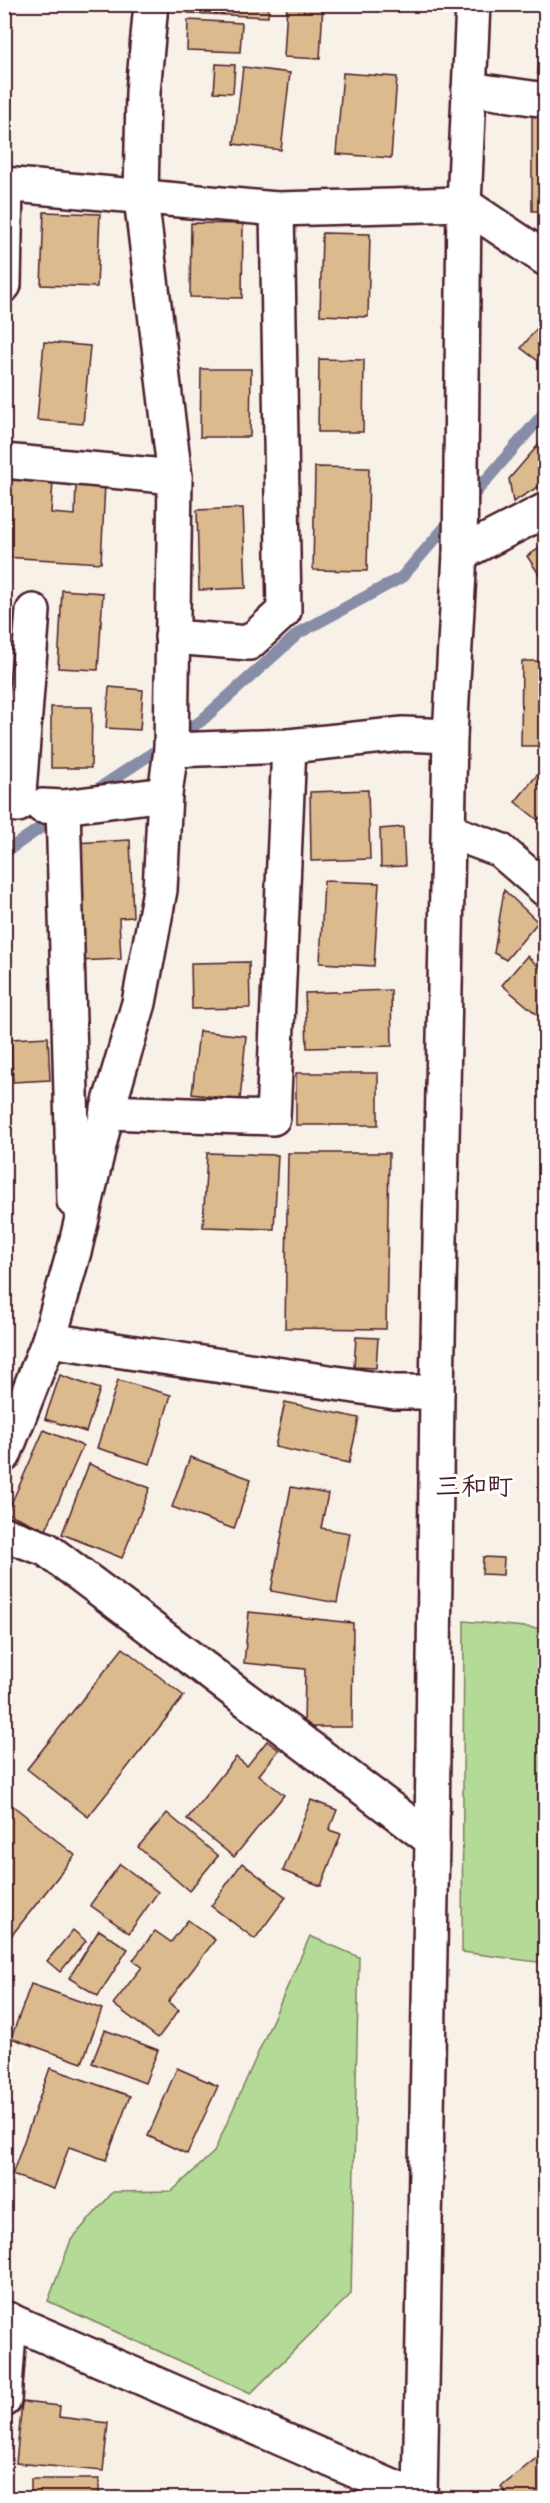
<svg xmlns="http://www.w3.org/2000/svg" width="550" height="2503" font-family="Sriracha,'Klee One',sans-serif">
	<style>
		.green { fill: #b3db97; stroke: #7e7d61; stroke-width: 1.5 }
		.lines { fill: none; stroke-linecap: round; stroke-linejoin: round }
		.stream { stroke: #878ca7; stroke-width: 12 }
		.building { fill: #dbba8e; stroke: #4a1f2b; stroke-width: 1.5 }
		.minor-casing { stroke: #4a1f2b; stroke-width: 38 }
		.minor { stroke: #fff; stroke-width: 33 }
		.labels { text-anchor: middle; stroke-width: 6; stroke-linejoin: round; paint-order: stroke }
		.quarter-label { font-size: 26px; font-weight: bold; fill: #4a1f2b; stroke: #fff }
	</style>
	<rect width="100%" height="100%" fill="#f8f1e8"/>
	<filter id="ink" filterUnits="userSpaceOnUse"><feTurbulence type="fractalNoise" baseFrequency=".0167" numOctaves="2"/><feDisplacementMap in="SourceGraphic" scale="12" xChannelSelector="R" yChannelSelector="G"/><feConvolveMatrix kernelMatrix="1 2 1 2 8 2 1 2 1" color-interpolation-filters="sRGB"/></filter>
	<g filter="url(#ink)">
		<g class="green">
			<polygon points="464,1621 545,1629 545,1963 462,1952"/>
			<polygon points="310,1936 359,1957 351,2294 251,2393 48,2301 71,2240 113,2192 172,2191 214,2152"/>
		</g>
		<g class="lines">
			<g class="stream">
				<polyline points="468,501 546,411"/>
				<polyline points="92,793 201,721 299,633 402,577 454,517"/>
				<polyline points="4,853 60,814"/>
			</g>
		</g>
		<g class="building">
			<polygon points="188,4 269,4 268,17 188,13"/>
			<polygon points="287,4 323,4 320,59 284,57"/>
			<polygon points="544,4 546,4 546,75 538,74"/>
			<polygon points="188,20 242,23 240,52 187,50"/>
			<polygon points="216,64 235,65 233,93 214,92"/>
			<polygon points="243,67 290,73 281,150 234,144"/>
			<polygon points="343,73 397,77 391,158 336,154"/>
			<rect x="532" y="116" width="14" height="95"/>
			<polygon points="44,212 100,214 97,287 41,285"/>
			<polygon points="191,223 243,224 242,298 190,297"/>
			<polygon points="322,233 370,234 368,317 320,315"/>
			<polygon points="546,317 546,367 521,348"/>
			<polygon points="44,342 90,346 83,424 37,420"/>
			<polygon points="319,359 364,360 363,432 318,432"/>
			<polygon points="201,369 251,369 250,437 200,437"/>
			<polygon points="546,436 546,482 513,502 509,479"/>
			<polygon points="315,467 369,468 367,571 313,570"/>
			<polygon points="6,478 53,481 51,513 75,515 76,483 105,484 101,563 4,557"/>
			<polygon points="243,508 246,588 199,590 197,510"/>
			<polygon points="546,544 546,585 527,556"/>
			<polygon points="62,590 103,593 98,670 58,668"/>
			<polygon points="522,661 546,661 546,746 521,746"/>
			<polygon points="109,687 143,690 140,730 106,728"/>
			<polygon points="51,707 92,707 91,768 51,768"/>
			<polygon points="546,764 546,811 538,820 515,802"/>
			<polygon points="368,790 370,859 311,861 310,792"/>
			<polygon points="403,827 405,866 381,867 380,829"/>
			<polygon points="130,840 133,917 119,918 121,959 78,961 73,843"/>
			<polygon points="324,881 379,883 374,966 320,963"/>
			<polygon points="504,890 538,922 506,960 494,953"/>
			<polygon points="4,940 10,1001 4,1002"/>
			<polygon points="527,956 546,973 546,1022 502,985"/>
			<polygon points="249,962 250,1008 192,1009 191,963"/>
			<polygon points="391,990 392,1046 307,1048 305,993"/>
			<polygon points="199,1031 246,1036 240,1100 192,1094"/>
			<polygon points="48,1037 50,1080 13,1082 11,1039"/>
			<rect x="296" y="1073" width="82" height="52"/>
			<polygon points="207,1153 278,1155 274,1229 203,1227"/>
			<polygon points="288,1153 389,1153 386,1329 285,1328"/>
			<polygon points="356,1337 378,1338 376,1368 354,1367"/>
			<polygon points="60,1375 100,1389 86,1432 45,1419"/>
			<polygon points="118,1380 171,1395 150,1464 97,1448"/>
			<polygon points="285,1402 359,1418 349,1463 275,1447"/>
			<polygon points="44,1430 83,1446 46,1530 7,1513"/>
			<polygon points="190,1457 251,1479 234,1529 172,1507"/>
			<polygon points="89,1464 150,1488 122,1558 62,1534"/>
			<polygon points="291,1487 328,1494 321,1528 350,1533 337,1603 271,1591"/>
			<polygon points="483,1557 504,1558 503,1575 482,1574"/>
			<polygon points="249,1612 353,1623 352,1727 304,1727 305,1669 244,1663"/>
			<polygon points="123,1648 184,1696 88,1817 27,1769"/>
			<polygon points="267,1741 279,1750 259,1775 284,1795 234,1857 187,1819 236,1757 247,1766"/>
			<polygon points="311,1800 337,1810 329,1830 341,1834 321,1886 283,1871"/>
			<polygon points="12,1805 75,1855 4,1945 4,1814"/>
			<polygon points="167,1813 218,1856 189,1891 138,1847"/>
			<polygon points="242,1863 286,1897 255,1939 211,1906"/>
			<polygon points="120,1864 158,1892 129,1933 90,1905"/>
			<polygon points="188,1920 215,1940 168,2002 179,2010 158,2038 113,2004 142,1967 133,1960 155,1931 171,1942"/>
			<polygon points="73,1930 86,1941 60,1972 47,1961"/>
			<polygon points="99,1930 128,1949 98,1996 69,1978"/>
			<polygon points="31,1984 102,2009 82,2063 11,2038"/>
			<polygon points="105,2030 158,2050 145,2083 92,2063"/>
			<polygon points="50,2068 130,2096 106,2160 69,2147 54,2189 12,2175"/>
			<polygon points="177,2068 218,2086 187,2154 148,2136"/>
			<polygon points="22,2402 60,2406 59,2417 108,2423 103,2471 16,2463"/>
			<polygon points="546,2450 546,2498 510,2498 501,2487"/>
			<rect x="31" y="2479" width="68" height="19"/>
		</g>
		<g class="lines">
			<g class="minor-casing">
				<g id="minor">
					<polyline points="469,89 546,100"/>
					<polyline points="4,184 277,209 464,204 546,259"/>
					<polyline points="4,285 6,184"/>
					<polyline points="4,461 175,477"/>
					<polyline points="460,554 546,510"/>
					<polyline points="172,637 249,643 284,611 277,209"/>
					<polyline points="171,750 289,746 403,734 450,736"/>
					<polyline points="18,805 33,611"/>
					<polyline points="42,806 63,807 165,794"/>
					<polyline points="63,807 74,1201"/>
					<polyline points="449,831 500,850 546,890"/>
					<polyline points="107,1112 273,1118 289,746"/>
					<polyline points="49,1340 395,1392 437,1392"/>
					<polyline points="4,1455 49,1340 75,1248 107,1112 139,1003 160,890 165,794 171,750 175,477 141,198 143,92 151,4"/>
					<polyline points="4,1534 46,1549 432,1840"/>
					<polyline points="4,2318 418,2498"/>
					<polyline points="4,2400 10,2320"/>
					<polyline points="420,2498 432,1840 437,1392 450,736 460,554 464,204 473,4"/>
				</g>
			</g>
			<use href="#minor" class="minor"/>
		</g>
	</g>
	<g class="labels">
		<g class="quarter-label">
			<text x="474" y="1495">三和町</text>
		</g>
	</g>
	<rect width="550" height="2503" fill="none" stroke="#fff" stroke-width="24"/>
	<rect x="12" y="12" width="526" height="2479" fill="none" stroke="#4a1f2b" stroke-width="2" filter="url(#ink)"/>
</svg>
